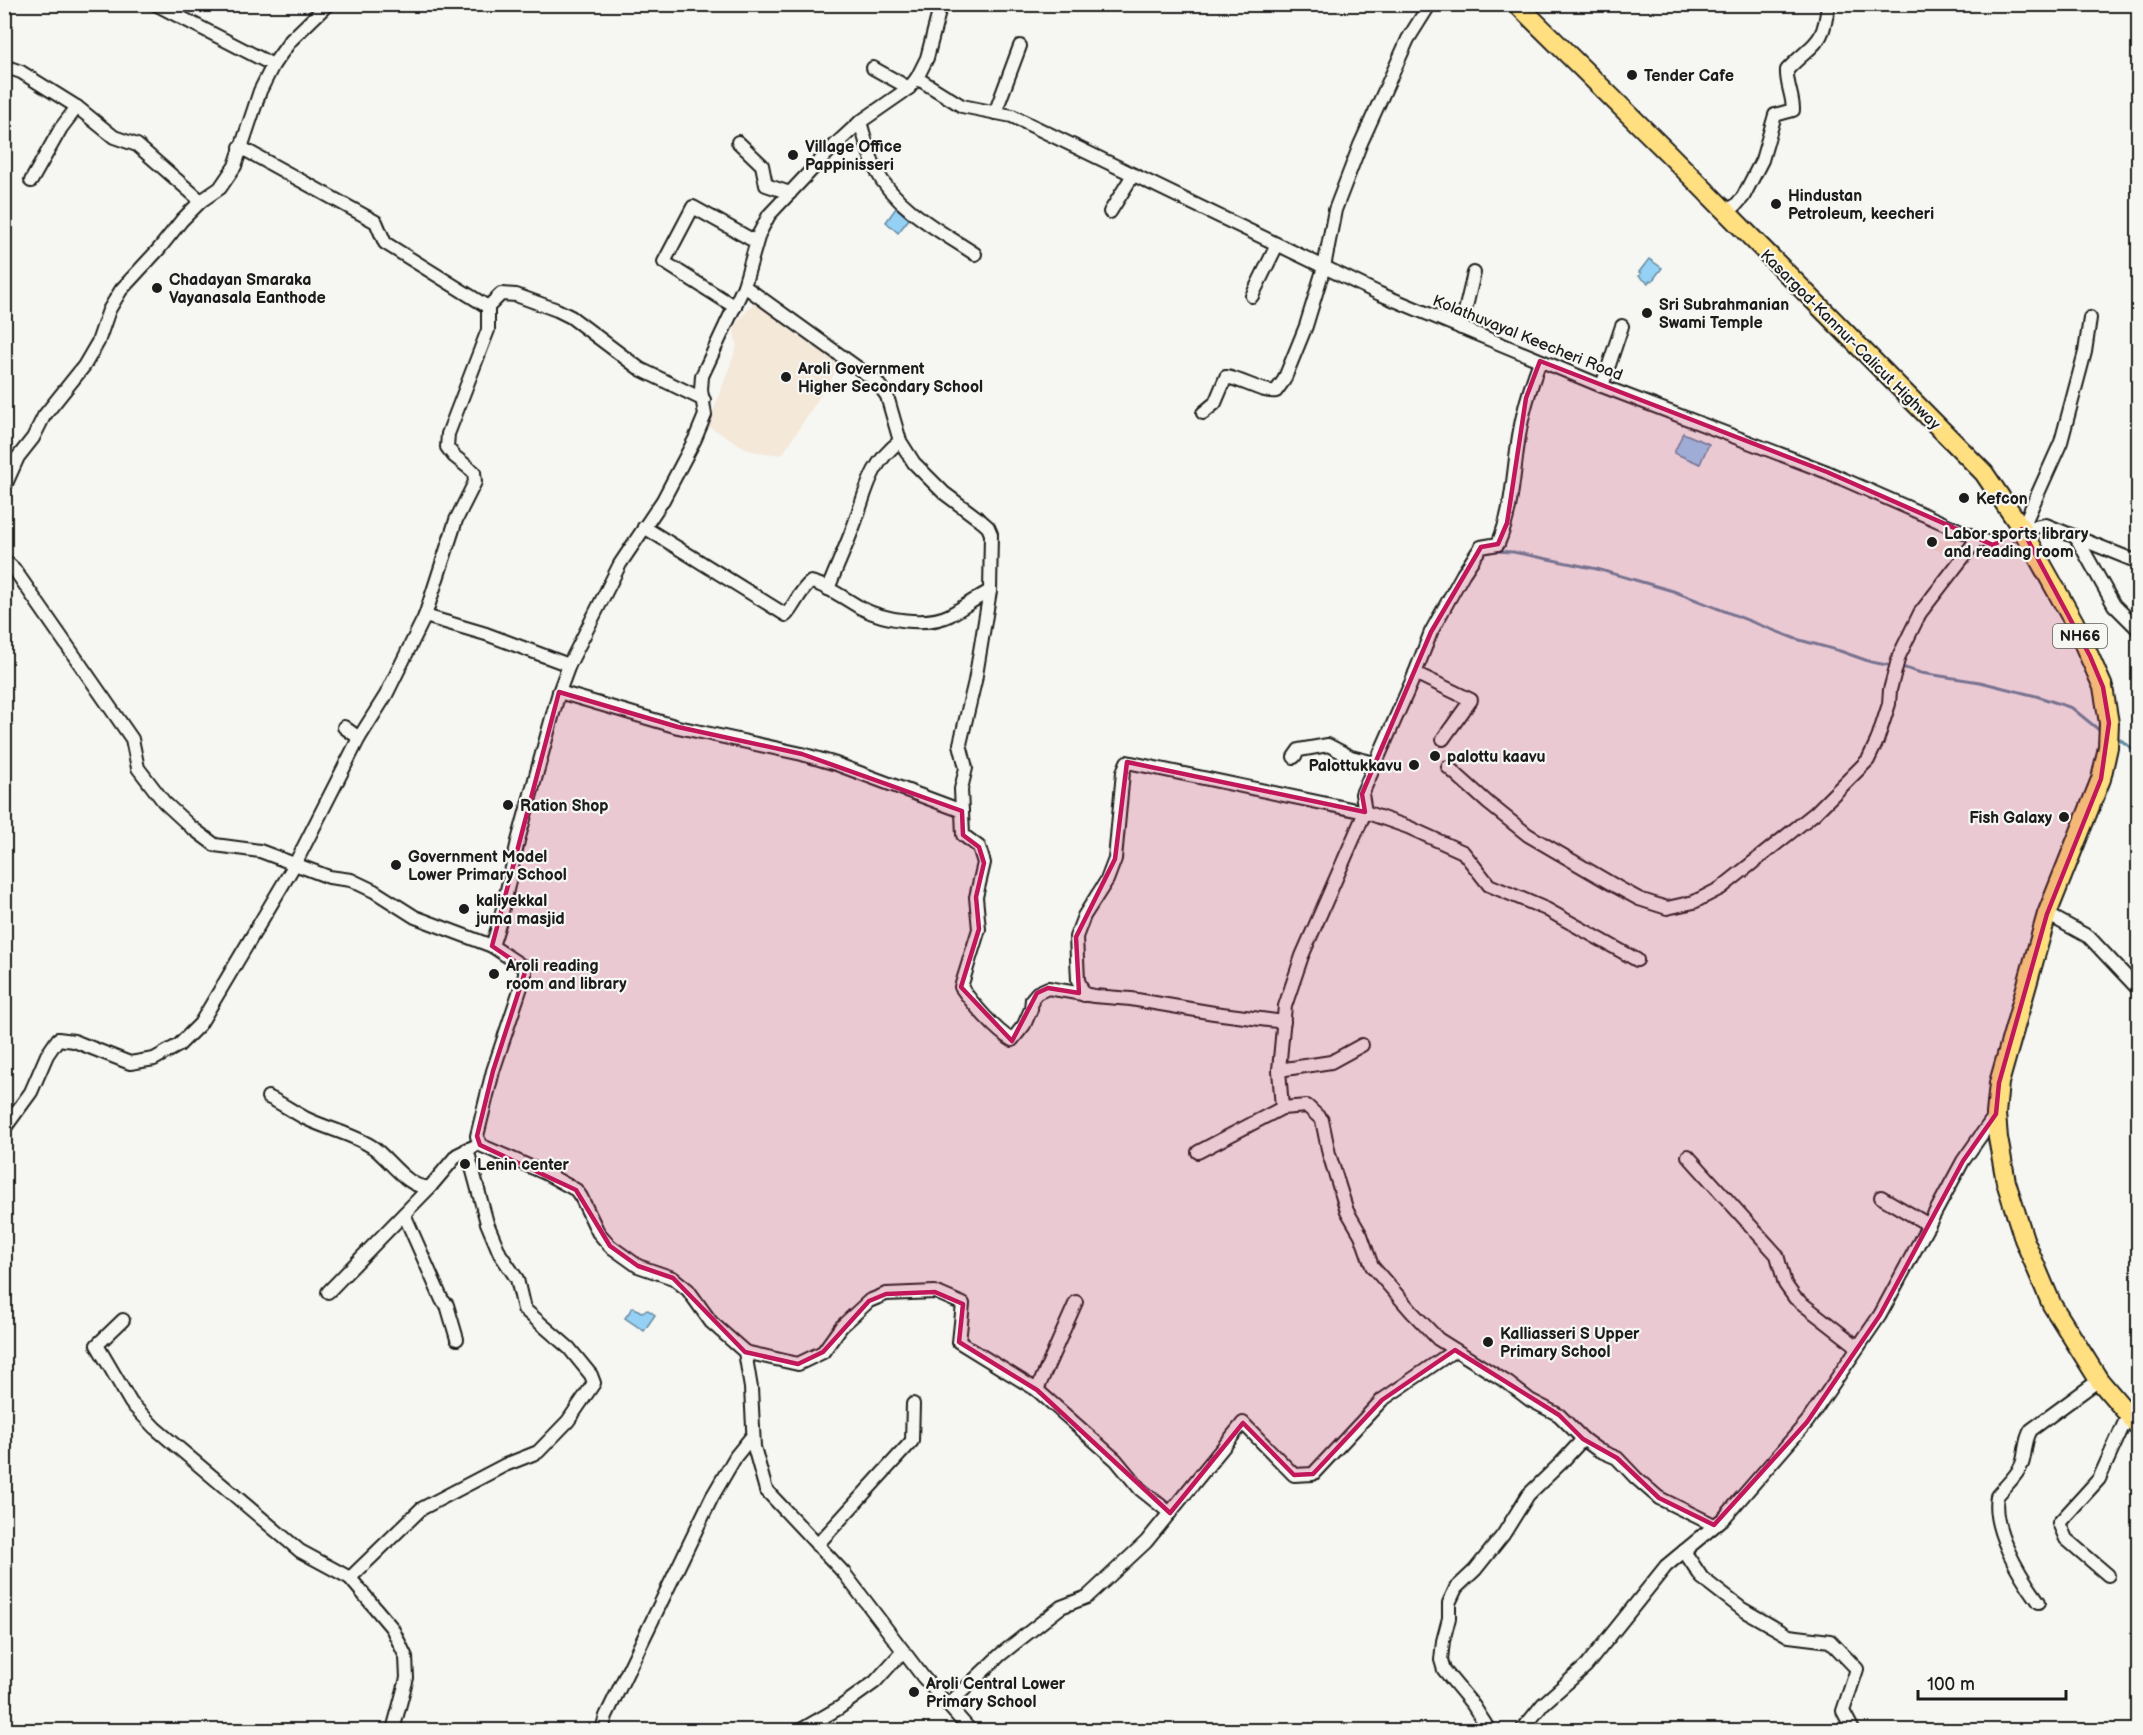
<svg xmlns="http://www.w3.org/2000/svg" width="2143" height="1735" font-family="'Balsamiq Sans',sans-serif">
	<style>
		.built { fill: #f4e8d9 }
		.water { fill: #95d1f5; stroke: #65899e; stroke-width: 1.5 }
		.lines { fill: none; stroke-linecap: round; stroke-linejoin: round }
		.stream { stroke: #65899e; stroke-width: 3 }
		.minor-casing { stroke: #1c1c1c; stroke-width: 16 }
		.highway-casing { stroke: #1c1c1c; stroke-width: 22 }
		.minor { stroke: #f6f6f2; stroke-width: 12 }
		.highway { stroke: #ffdf80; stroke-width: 18 }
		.marked { fill: #c2185b; fill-opacity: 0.2; stroke: #c2185b; stroke-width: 4.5; stroke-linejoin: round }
		.poi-dot { fill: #1c1c1c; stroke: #f6f6f2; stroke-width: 2 }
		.labels { text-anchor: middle; stroke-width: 4.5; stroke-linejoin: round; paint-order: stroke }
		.shield { fill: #f6f6f2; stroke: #5d5d5c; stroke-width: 1.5 }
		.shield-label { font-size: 15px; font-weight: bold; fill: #1c1c1c }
		.poi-label { font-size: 16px; font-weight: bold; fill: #1c1c1c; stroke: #f6f6f2; text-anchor: start }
		.street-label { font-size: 16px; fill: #1c1c1c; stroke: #f6f6f2 }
	</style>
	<rect width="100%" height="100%" fill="#f6f6f2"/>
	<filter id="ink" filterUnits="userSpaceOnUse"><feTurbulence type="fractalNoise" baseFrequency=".0167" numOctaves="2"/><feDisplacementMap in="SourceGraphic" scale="12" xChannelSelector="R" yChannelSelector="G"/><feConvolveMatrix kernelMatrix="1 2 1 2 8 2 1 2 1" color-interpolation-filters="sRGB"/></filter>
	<g filter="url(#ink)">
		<g class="built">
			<polygon points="757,299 842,362 782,455 751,451 708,426 737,346 733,327"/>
			<polygon points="1951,536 1960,539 1949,556 1928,546 1931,538 1945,541"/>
		</g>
		<g class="water">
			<polygon points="896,208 909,219 898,233 886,222"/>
			<polygon points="1649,259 1662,268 1652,281 1650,280 1648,283 1639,276 1641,273 1639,272"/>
			<polygon points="1683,433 1709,444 1700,464 1674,453"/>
			<polygon points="633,1307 641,1312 648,1310 655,1315 644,1331 625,1318"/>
		</g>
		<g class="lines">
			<g class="stream">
				<polyline points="1493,551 1513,552 1597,569 1673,591 1796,639 1840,651 1871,662 1887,665"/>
				<polyline points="1905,668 1921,673 1980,682 2036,696 2072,708 2099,730"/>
				<polyline points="2118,738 2138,753"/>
			</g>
			<g class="minor-casing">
				<g id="minor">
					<polyline points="155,4 273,65"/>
					<polyline points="941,4 927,58 917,78 909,88 860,122 835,145 769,215 759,234 744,286 702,376 701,390 705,415 695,439 663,500 620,564 569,665 559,692 518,841 500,921 492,946 525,968 525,975 493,1071 477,1136 480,1145 545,1173 576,1190 581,1197 598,1232 610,1246 638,1266 673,1278 688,1290 711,1322 745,1352 751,1388 754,1447 766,1490 844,1573 923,1677 970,1730"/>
					<polyline points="4,66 21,72 77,107 114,137 137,145 201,201"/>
					<polyline points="873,68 909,88"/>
					<polyline points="917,78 962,106 1012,116 1380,294 1602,386 1827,472 1993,545 2022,529 2046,525 2138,562"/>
					<polyline points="995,113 1020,46"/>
					<path d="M 860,122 C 865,138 869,155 876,170 C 895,208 942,232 975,254"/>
					<polyline points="738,142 762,165 766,185 790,193"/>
					<polyline points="240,147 376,222 385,243 488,307"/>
					<polyline points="31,181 61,128 77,107"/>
					<path d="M 1724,211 L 1735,206 L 1743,197 L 1762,160 L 1775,115 L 1793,110 C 1793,95 1786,84 1787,70 C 1813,42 1824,47 1828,4"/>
					<polyline points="1110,212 1133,175"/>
					<path d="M 744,286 L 876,381 L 887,396 L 900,441 L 914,463 L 944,493 L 980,520 L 988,527 L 991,534 L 990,591 L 975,681 L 960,744 L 966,768 L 961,789 L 963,835 L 979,847 L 984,863 L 976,897 L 979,929 L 961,987 C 972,1003 996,1031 1012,1040 L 1024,1025 L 1031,1009 L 1032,999 L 1037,993 L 1048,988 L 1094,996 L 1131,999 L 1214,1013 L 1284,1022"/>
					<polyline points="1252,296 1277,245"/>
					<polyline points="735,307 664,262 693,207 756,242"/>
					<polyline points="1461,328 1474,273"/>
					<path d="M 1540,361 C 1531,385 1523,410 1519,436 C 1513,473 1513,509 1498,544 L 1481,547 L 1463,574 L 1431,632 L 1412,681 L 1362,794 L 1365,812 L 1302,956 L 1285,1006 L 1279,1070 L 1282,1108 L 1307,1106 L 1322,1120 L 1329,1154 L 1347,1211 L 1361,1235 L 1372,1266 L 1412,1312 L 1438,1339 L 1508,1383 L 1530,1400 L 1559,1415 L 1583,1439 L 1598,1450 L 1617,1458 L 1636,1478 L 1659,1498 L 1714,1525"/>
					<polyline points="1602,386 1622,326"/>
					<path d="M 1203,413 L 1215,403 L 1226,377 C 1241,379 1265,394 1276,391 L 1284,380 L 1306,326 L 1324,267 L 1335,210 L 1360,145 L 1408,39 L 1430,4"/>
					<polyline points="4,488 18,457 33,438 44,416 84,366 98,342 109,310 121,290 158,250 182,220 201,201 220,188 235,166 260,91 273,65 291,40 328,4"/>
					<path d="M 644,527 L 786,615 C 795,605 800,590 811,582 C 828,586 845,599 861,608 C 884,620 926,627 950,615 C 964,607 976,598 990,591"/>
					<polyline points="2022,529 2061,442 2085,352 2090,318"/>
					<polyline points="2076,537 2114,605 2138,629"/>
					<polyline points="4,560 14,569 132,739 138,768 164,802 191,827 215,845 260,851 329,877 351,880 374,891 415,917 492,946"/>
					<path d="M 828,589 C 836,568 846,547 854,525 C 867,490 869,465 900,441"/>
					<polyline points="425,616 456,520 475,482 474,472 454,456 447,447 448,434 488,330 488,307 501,294 516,295 557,310 571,317 640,369 704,400"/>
					<polyline points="1415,673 1471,700 1443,739"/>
					<polyline points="559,692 678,727 802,754 836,764 962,811"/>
					<polyline points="344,727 359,738 386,695 425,616 486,634 569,665"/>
					<polyline points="1294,757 1299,750 1328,745 1351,757 1375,763"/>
					<polyline points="1448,767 1488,803 1528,835 1617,887 1639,899 1667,908 1694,902 1721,888 1815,813 1868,760 1877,741 1889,704 1890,690 1899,656 1920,613 1978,538"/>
					<polyline points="2047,914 2089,937 2138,989"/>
					<polyline points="1084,995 1078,980 1076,937 1084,916 1107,880 1115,859 1123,772 1127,762 1365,812 1408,827 1463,852 1489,885 1546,909 1637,960"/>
					<polyline points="1279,1070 1331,1062 1362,1045"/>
					<path d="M 268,1097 C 281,1103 292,1111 305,1118 C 327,1129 354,1134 374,1148 C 390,1160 409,1190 430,1187 L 457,1155 L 473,1147"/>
					<polyline points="4,1129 31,1092 47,1055 58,1039 74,1041 130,1063 154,1059 179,1045 200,1024 295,864 359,738"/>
					<polyline points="1198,1152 1282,1108"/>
					<polyline points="1688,1156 1777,1255 1785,1284 1795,1298 1858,1347"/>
					<polyline points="1881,1197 1929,1225"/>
					<polyline points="404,1214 442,1300 447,1305 457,1339"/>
					<polyline points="328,1292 430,1187"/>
					<polyline points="123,1320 97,1345 131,1403 155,1428 300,1551 350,1578 392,1628 406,1657 407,1678 393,1730"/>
					<polyline points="745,1352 798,1364 823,1352 841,1327 869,1301 886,1294 935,1292 963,1304 959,1342 1037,1390 1076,1302"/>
					<polyline points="1037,1390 1116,1460 1140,1489 1170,1513"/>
					<polyline points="817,1545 912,1441 913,1404"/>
					<polyline points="1684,1551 1702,1578 1742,1609 1789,1636 1830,1641 1857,1669 1843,1711 1853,1730"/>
					<polyline points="2108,1575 2066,1539 2059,1523 2099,1479 2128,1415"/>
					<polyline points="350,1578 421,1509 505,1465 538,1452 568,1421 594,1383 591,1375 569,1348 524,1309 517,1279 500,1254 487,1223 467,1149"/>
					<path d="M 2039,1602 C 2020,1576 1991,1529 1997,1496 C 2005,1486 2017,1476 2022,1464 C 2026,1453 2024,1441 2031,1430 L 2099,1380"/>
					<polyline points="948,1705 1000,1655 1061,1607 1087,1597 1146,1542 1243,1423 1294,1475 1313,1474 1382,1400 1455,1350"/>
					<polyline points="602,1730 606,1716 712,1497 736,1456 753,1435"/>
					<polyline points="801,1730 839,1708 875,1682 903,1651"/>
					<polyline points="1489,1730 1473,1705 1444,1670 1441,1660 1443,1641 1449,1618 1449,1603 1456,1588 1475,1570 1503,1535 1528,1495 1561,1463 1583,1439"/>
					<polyline points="1522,1730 1543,1704 1586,1666 1666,1566 1724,1518 1807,1422 1880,1315 1963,1161 1996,1114"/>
				</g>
			</g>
			<g class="highway-casing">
				<polyline id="highway" points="1517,4 1669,154 1984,473 2022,529 2074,622 2103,687 2109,723 2108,747 2101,779 2047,914 1999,1083 1996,1114 1998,1138 2006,1182 2024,1239 2052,1305 2099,1380 2138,1426"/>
			</g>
			<use href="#minor" class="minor"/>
			<use href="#highway" class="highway"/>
		</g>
	</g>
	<path class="marked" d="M 1540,361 L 1827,472 L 1993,545 L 2022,529 L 2090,656 L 2103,687 L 2109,723 L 2101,779 L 2047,914 L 1999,1083 L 1996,1114 L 1963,1161 L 1880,1315 L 1807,1422 L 1714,1525 L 1659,1498 L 1617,1458 L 1583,1439 L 1559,1415 L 1455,1350 L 1382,1400 L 1313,1474 L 1294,1475 L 1243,1423 L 1170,1513 L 1037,1390 L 959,1342 L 963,1304 L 935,1292 L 886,1294 L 869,1301 L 823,1352 L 798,1364 L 745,1352 L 673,1278 L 638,1266 L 610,1246 L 576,1190 L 480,1145 L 477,1136 L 493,1071 L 526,969 L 492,946 L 559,692 L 678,727 L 802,754 L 962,811 L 963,835 L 979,847 L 984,863 L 976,897 L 979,929 L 961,987 L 1012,1041 L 1037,993 L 1048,988 L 1079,993 L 1076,937 L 1115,859 L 1127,762 L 1365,812 L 1362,794 L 1431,632 L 1481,547 L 1498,544 L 1507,523 L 1526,398 Z"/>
	<g class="poi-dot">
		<circle cx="1632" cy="75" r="6"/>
		<circle cx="793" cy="155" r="6"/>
		<circle cx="1776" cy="204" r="6"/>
		<circle cx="157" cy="288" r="6"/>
		<circle cx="1647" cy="313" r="6"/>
		<circle cx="786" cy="377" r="6"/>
		<circle cx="1964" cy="498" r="6"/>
		<circle cx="1932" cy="542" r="6"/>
		<circle cx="1435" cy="756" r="6"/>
		<circle cx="1414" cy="765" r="6"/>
		<circle cx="508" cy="805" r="6"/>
		<circle cx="2064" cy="817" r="6"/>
		<circle cx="396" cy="865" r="6"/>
		<circle cx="464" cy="909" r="6"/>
		<circle cx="494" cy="974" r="6"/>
		<circle cx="465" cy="1164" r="6"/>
		<circle cx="1488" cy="1342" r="6"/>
		<circle cx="914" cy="1692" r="6"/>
	</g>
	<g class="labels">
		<rect class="shield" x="2053" y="624" width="54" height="24" rx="4.5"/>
		<g class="shield-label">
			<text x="2080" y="641">NH66</text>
		</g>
		<g class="poi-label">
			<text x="1644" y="81">Tender Cafe</text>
			<text x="805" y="152">Village Office<tspan x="805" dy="18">Pappinisseri</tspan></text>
			<text x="1788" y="201">Hindustan<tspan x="1788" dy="18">Petroleum, keecheri</tspan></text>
			<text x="169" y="285">Chadayan Smaraka<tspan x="169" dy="18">Vayanasala Eanthode</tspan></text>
			<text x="1659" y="310">Sri Subrahmanian<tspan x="1659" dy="18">Swami Temple</tspan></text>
			<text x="798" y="374">Aroli Government<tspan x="798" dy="18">Higher Secondary School</tspan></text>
			<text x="1976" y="504">Kefcon</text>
			<text x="1944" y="539">Labor sports library<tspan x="1944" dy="18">and reading room</tspan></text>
			<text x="1447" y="762">palottu kaavu</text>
			<text x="1402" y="771" text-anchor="end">Palottukkavu</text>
			<text x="520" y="811">Ration Shop</text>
			<text x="2052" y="823" text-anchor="end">Fish Galaxy</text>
			<text x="408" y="862">Government Model<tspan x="408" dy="18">Lower Primary School</tspan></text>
			<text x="476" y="906">kaliyekkal<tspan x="476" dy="18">juma masjid</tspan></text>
			<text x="506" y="971">Aroli reading<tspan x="506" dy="18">room and library</tspan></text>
			<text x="477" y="1170">Lenin center</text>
			<text x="1500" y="1339">Kalliasseri S Upper<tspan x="1500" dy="18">Primary School</tspan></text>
			<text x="926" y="1689">Aroli Central Lower<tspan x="926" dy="18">Primary School</tspan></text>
		</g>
		<g class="street-label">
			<text transform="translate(1528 337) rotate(22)" y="6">Kolathuvayal Keecheri Road</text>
			<text transform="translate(1851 339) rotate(45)" y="6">Kasargod-Kannur-Calicut Highway</text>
		</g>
	</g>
	<rect width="2143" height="1735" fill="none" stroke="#f6f6f2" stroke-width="24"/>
	<rect x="12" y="12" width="2119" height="1711" fill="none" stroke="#1c1c1c" stroke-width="2" filter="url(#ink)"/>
	<path d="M1918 1690v9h148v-9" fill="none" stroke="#1c1c1c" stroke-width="3"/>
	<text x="1927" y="1690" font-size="18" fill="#1c1c1c" stroke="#f6f6f2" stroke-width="4.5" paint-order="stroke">100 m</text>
</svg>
